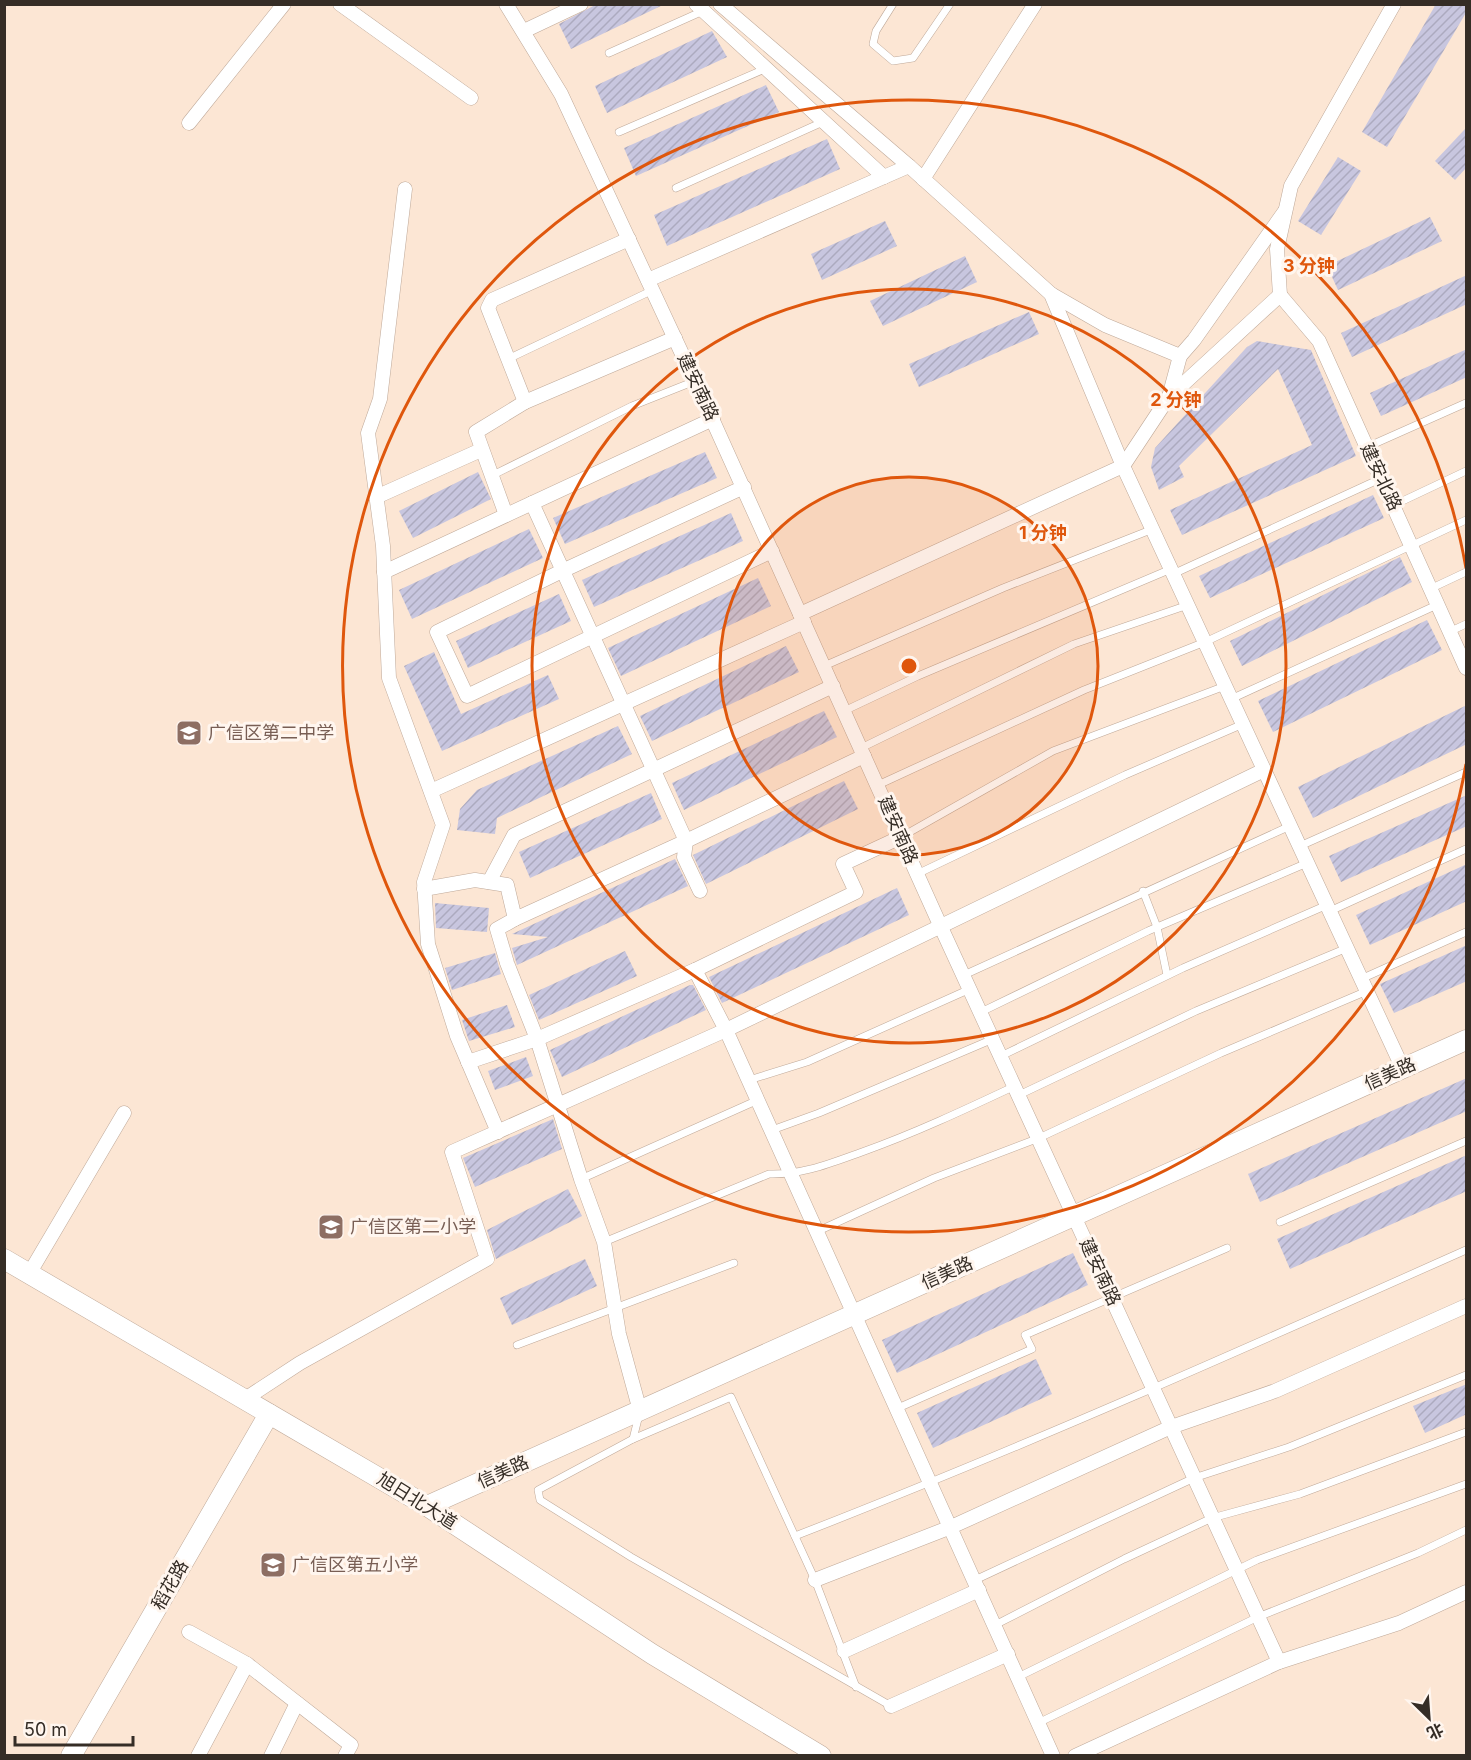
<svg xmlns="http://www.w3.org/2000/svg" width="1471" height="1760" font-family="Inter,'Noto Sans SC',sans-serif">
	<style>
		.building { fill: url(#building-hatch) }
		.lines { fill: none; stroke-linecap: round; stroke-linejoin: round }
		.lane-casing { stroke: #bfa999; stroke-width: 8 }
		.street-casing { stroke: #bfa999; stroke-width: 15 }
		.secondary-casing { stroke: #bfa999; stroke-width: 21 }
		.lane { stroke: #fff; stroke-width: 7 }
		.street { stroke: #fff; stroke-width: 14 }
		.secondary { stroke: #fff; stroke-width: 20 }
		.ring { fill: none; stroke: #df570d; stroke-width: 3 }
		.labels { text-anchor: middle; stroke-width: 6; stroke-linejoin: round; paint-order: stroke }
		.street-label { font-size: 18px; fill: #352d26; stroke: #fff6ef }
		.education-label { font-size: 18px; fill: #785e54; stroke: #fff6ef; text-anchor: start }
		.centre { fill: #df570d; stroke: #fff6ef; stroke-width: 3 }
		.ring-label { font-size: 18px; text-anchor: middle; font-weight: bold; fill: #df570d; stroke: #fff6ef; stroke-width: 6; stroke-linejoin: round; paint-order: stroke }
	</style>
	<defs>
		<pattern id="building-hatch" width="6" height="6" patternUnits="userSpaceOnUse" patternTransform="scale(1.5)"><rect width="6" height="6" fill="#c8c6df"/><path d="M-1 1l2-2M0 6l6-6M5 7l2-2" fill="none" stroke="#acaabf"/></pattern>
	</defs>
	<rect width="100%" height="100%" fill="#fce6d4"/>
	<g class="building">
		<polygon points="597,4 665,4 571,49 559,24"/>
		<polygon points="1436,4 1467,4 1467,11 1387,147 1362,132"/>
		<polygon points="712,31 727,57 607,113 595,86"/>
		<polygon points="766,85 779,112 636,176 624,148"/>
		<polygon points="1467,127 1467,167 1455,180 1435,161"/>
		<polygon points="827,139 840,169 667,246 654,215"/>
		<polygon points="1338,157 1361,171 1321,235 1298,221"/>
		<polygon points="1430,217 1442,241 1338,290 1327,266"/>
		<polygon points="885,221 897,246 822,280 811,254"/>
		<polygon points="965,256 977,282 883,326 870,301"/>
		<polygon points="1467,275 1467,304 1352,357 1341,333"/>
		<polygon points="1029,312 1039,334 919,387 909,364"/>
		<polygon points="1257,341 1311,350 1356,456 1182,535 1170,510 1312,445 1278,369 1179,466 1184,477 1159,490 1151,467 1155,448 1247,347"/>
		<polygon points="1467,349 1467,377 1381,416 1370,393"/>
		<polygon points="705,452 717,478 565,544 553,518"/>
		<polygon points="478,472 491,499 413,538 399,511"/>
		<polygon points="1373,495 1384,518 1210,598 1199,576"/>
		<polygon points="731,513 743,541 594,607 582,580"/>
		<polygon points="529,529 543,558 412,619 399,590"/>
		<polygon points="1400,557 1412,582 1242,666 1230,641"/>
		<polygon points="758,578 771,606 621,676 608,648"/>
		<polygon points="559,594 571,621 468,668 456,641"/>
		<polygon points="1427,620 1442,650 1273,732 1258,701"/>
		<polygon points="786,646 799,672 652,741 640,716"/>
		<polygon points="434,652 461,714 548,675 559,699 442,751 404,666"/>
		<polygon points="1467,705 1467,744 1313,818 1298,787"/>
		<polygon points="824,711 837,737 684,810 672,783"/>
		<polygon points="618,726 632,754 497,818 495,834 457,830 460,809 477,790"/>
		<polygon points="844,781 858,809 706,884 693,855"/>
		<polygon points="651,793 662,819 530,878 519,852"/>
		<polygon points="1467,795 1467,826 1341,882 1329,856"/>
		<polygon points="675,859 688,886 517,965 512,948 548,937 512,934"/>
		<polygon points="1467,864 1467,901 1370,945 1356,915"/>
		<polygon points="897,888 909,915 722,1003 709,977"/>
		<polygon points="435,903 489,908 487,932 436,928"/>
		<polygon points="1467,945 1467,981 1394,1013 1380,984"/>
		<polygon points="625,951 637,976 539,1020 529,995"/>
		<polygon points="495,953 501,974 452,990 445,968"/>
		<polygon points="690,985 693,985 706,1010 562,1077 550,1050"/>
		<polygon points="507,1005 515,1027 469,1041 462,1020"/>
		<polygon points="526,1057 533,1076 495,1090 488,1071"/>
		<polygon points="1467,1078 1467,1111 1260,1202 1248,1174"/>
		<polygon points="553,1119 562,1149 475,1187 463,1158"/>
		<polygon points="1467,1155 1467,1191 1290,1269 1277,1239"/>
		<polygon points="568,1189 582,1216 496,1259 487,1230"/>
		<polygon points="1073,1253 1088,1285 897,1373 882,1340"/>
		<polygon points="585,1259 597,1286 512,1325 500,1298"/>
		<polygon points="1036,1359 1052,1394 933,1448 917,1413"/>
		<polygon points="1467,1384 1467,1414 1425,1433 1413,1406"/>
	</g>
	<g class="lines">
		<g class="lane-casing">
			<g id="lane">
				<polyline points="893,4 876,31 873,44 893,61 913,58 950,4"/>
				<polyline points="609,53 703,11"/>
				<polyline points="619,132 767,68"/>
				<polyline points="676,188 825,121"/>
				<polyline points="508,359 653,290"/>
				<polyline points="1367,447 1466,403"/>
				<polyline points="491,476 632,406 695,381"/>
				<polyline points="1394,505 1466,471"/>
				<polyline points="1173,574 1382,478"/>
				<polyline points="1432,588 1466,572"/>
				<polyline points="1451,631 1466,624"/>
				<polyline points="824,666 1003,588 1153,529"/>
				<polyline points="1231,699 1439,604"/>
				<polyline points="844,711 918,676 1171,569"/>
				<polyline points="861,748 1074,644 1188,605"/>
				<polyline points="878,785 1084,690 1205,642 1466,520"/>
				<polyline points="901,837 1053,751 1225,686"/>
				<polyline points="1300,846 1466,772"/>
				<polyline points="917,874 1125,775 1243,724"/>
				<polyline points="1143,891 1157,927 1167,975"/>
				<polyline points="1330,911 1466,849"/>
				<polyline points="964,975 1290,826"/>
				<polyline points="1361,979 1466,932"/>
				<polyline points="981,1012 1148,931 1307,863"/>
				<polyline points="1001,1056 1183,968 1327,905"/>
				<polyline points="749,1080 807,1062 970,989"/>
				<polyline points="1019,1095 1196,1011 1347,948"/>
				<polyline points="772,1130 819,1113 993,1039"/>
				<polyline points="581,1179 758,1100"/>
				<polyline points="1280,1222 1466,1141"/>
				<polyline points="818,1231 934,1178 1039,1138 1221,1053 1367,991"/>
				<path d="M 604,1242 L 769,1174 C 803,1175 831,1163 862,1152 C 915,1133 964,1110 1015,1086"/>
				<polyline points="517,1345 734,1263"/>
				<polyline points="898,1408 1032,1349 1025,1335 1227,1248"/>
				<polyline points="639,1415 633,1439 538,1490 540,1500 631,1557 891,1706"/>
				<polyline points="633,1439 731,1397 815,1580 856,1687"/>
				<path d="M 795,1536 C 1022,1448 1244,1349 1466,1250"/>
				<polyline points="975,1580 1194,1478 1289,1447 1466,1375"/>
				<polyline points="995,1625 1124,1559 1212,1518 1300,1494 1466,1432"/>
				<polyline points="1018,1677 1257,1560 1466,1484"/>
				<polyline points="1038,1723 1258,1617 1418,1553 1466,1530"/>
			</g>
		</g>
		<g class="street-casing">
			<g id="street">
				<polyline points="340,4 471,98"/>
				<polyline points="506,4 561,94 704,401 940,925 1279,1662"/>
				<polyline points="696,4 884,177"/>
				<polyline points="720,4 909,166 1051,294 1123,466 1403,1069"/>
				<polyline points="524,31 581,4"/>
				<polyline points="189,123 284,4"/>
				<polyline points="923,179 1035,4"/>
				<polyline points="405,189 380,399 368,433 383,546 389,678 443,825 424,882 428,944 457,1036 498,1132"/>
				<polyline points="648,280 909,166"/>
				<polyline points="1051,294 1105,325 1180,356 1194,340 1285,211"/>
				<polyline points="1280,295 1319,341 1466,668"/>
				<polyline points="1280,295 1277,249 1291,186 1394,4"/>
				<polyline points="1169,397 1180,356"/>
				<polyline points="525,402 488,308 492,300 629,239"/>
				<polyline points="744,487 562,571 437,632 467,696 772,551"/>
				<polyline points="376,497 481,450"/>
				<polyline points="532,503 686,841 864,756"/>
				<polyline points="506,515 476,432 525,402 675,338"/>
				<polyline points="384,572 713,419"/>
				<polyline points="800,614 1123,466 1168,398 1280,295"/>
				<polyline points="431,791 804,622"/>
				<polyline points="489,882 514,835 833,686"/>
				<polyline points="424,889 475,880 507,885 515,919 686,841 684,857 700,891"/>
				<polyline points="515,919 497,929 507,963 537,1039 581,1179 604,1242 619,1334 640,1411"/>
				<polyline points="468,1062 537,1039 695,970"/>
				<polyline points="29,1274 124,1113"/>
				<polyline points="245,1399 300,1363 487,1259 452,1152 726,1030 695,970 856,892 843,864 901,837"/>
				<polyline points="815,1580 951,1527 1171,1427 1275,1391 1466,1306"/>
				<polyline points="189,1632 247,1664 351,1745 345,1756"/>
				<polyline points="844,1651 979,1590"/>
				<polyline points="891,1706 1008,1654"/>
				<polyline points="198,1756 247,1664"/>
				<polyline points="271,1756 297,1703"/>
				<polyline points="1053,1756 726,1030 1264,770"/>
				<polyline points="1075,1756 1279,1662 1399,1623 1466,1592"/>
			</g>
		</g>
		<g class="secondary-casing">
			<g id="secondary">
				<polyline points="4,1259 427,1506 652,1654 821,1756"/>
				<polyline points="427,1506 1466,1040"/>
				<polyline points="71,1756 269,1414"/>
			</g>
		</g>
		<use href="#lane" class="lane"/>
		<use href="#street" class="street"/>
		<use href="#secondary" class="secondary"/>
	</g>
	<circle cx="909" cy="666" r="189" fill="#df570d" fill-opacity=".12"/>
	<g class="ring">
		<circle cx="909" cy="666" r="189"/>
		<circle cx="909" cy="666" r="377"/>
		<path d="M1466 764A566 566 0 1 1 1466 568"/>
	</g>
	<defs>
		<g id="school-square" transform="scale(1.35)"><rect x="-9" y="-9" width="18" height="18" rx="4" fill="#8d6e63" stroke="#fff6ef"/><path d="M0-5L7-2L0 1L-7-2ZM-4 1L0 2.5L4 1V4Q0 6-4 4Z" fill="#fff"/></g>
	</defs>
	<g fill-rule="evenodd">
		<use href="#school-square" x="189" y="733"/>
		<use href="#school-square" x="331" y="1227"/>
		<use href="#school-square" x="273" y="1565"/>
	</g>
	<g class="labels">
		<g class="street-label">
			<text transform="translate(698 387) rotate(65)" y="6">建安南路</text>
			<text transform="translate(1381 477) rotate(65)" y="6">建安北路</text>
			<text transform="translate(898 830) rotate(66)" y="6">建安南路</text>
			<text transform="translate(1390 1074) rotate(-24)" y="6">信美路</text>
			<text transform="translate(1100 1272) rotate(65)" y="6">建安南路</text>
			<text transform="translate(947 1273) rotate(-24)" y="6">信美路</text>
			<text transform="translate(503 1472) rotate(-24)" y="6">信美路</text>
			<text transform="translate(417 1501) rotate(32)" y="6">旭日北大道</text>
			<text transform="translate(170 1585) rotate(-60)" y="6">稻花路</text>
		</g>
		<g class="education-label">
			<text x="208" y="739">广信区第二中学</text>
			<text x="350" y="1233">广信区第二小学</text>
			<text x="292" y="1571">广信区第五小学</text>
		</g>
	</g>
	<circle cx="909" cy="666" r="9" class="centre"/>
	<g class="ring-label">
		<text x="1309" y="272">3 分钟</text>
		<text x="1176" y="406">2 分钟</text>
		<text x="1043" y="539">1 分钟</text>
	</g>
	<rect width="1471" height="1760" fill="none" stroke="#352d26" stroke-width="12"/>
	<g transform="translate(1429 1718) rotate(155)" stroke="#fff6ef" stroke-width="4.5" paint-order="stroke">
	<path d="M0-4.5L10 22L0 15L-10 22Z" fill="#352d26"/>
	<text y="-9" font-size="16" font-weight="bold" text-anchor="middle" fill="#352d26">北</text>
	</g>
	<path d="M15 1736v9h118v-9" fill="none" stroke="#352d26" stroke-width="3"/>
	<text x="24" y="1736" font-size="18" fill="#352d26" stroke="#fff6ef" stroke-width="4.5" paint-order="stroke">50 m</text>
</svg>
